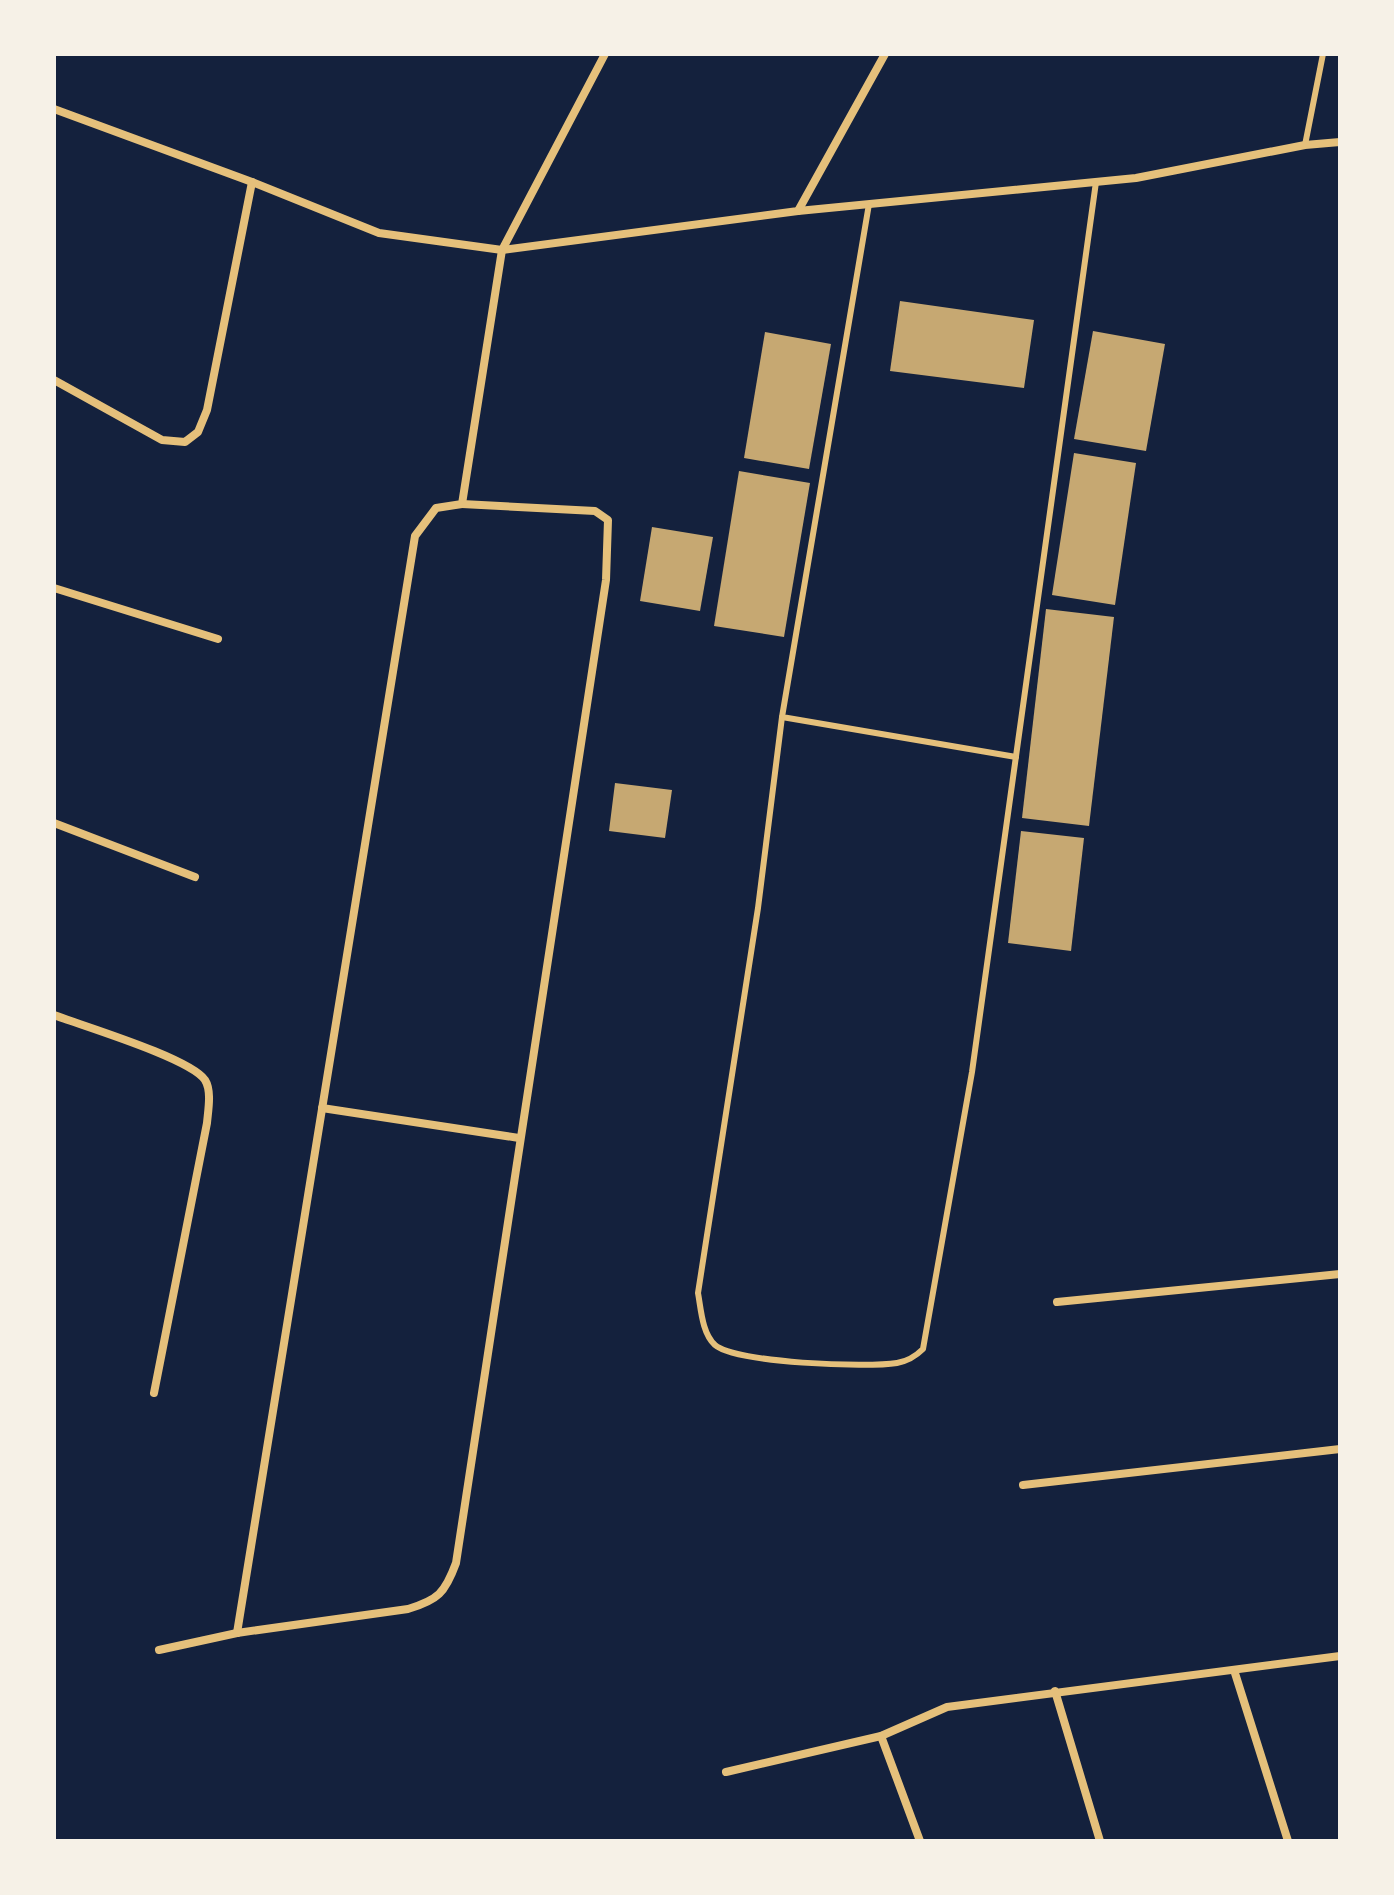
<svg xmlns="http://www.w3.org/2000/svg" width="1394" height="1895" font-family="Spectral,serif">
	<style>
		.building { fill: #c6a872 }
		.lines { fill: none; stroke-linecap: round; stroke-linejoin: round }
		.service { stroke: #e5c07b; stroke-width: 6 }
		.minor { stroke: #e5c07b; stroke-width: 8 }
	</style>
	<rect width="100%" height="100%" fill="#14213d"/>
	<g class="building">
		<polygon points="900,301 1034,320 1024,388 890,371"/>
		<polygon points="1093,331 1165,344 1146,451 1074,439"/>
		<polygon points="765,332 831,344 809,469 744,458"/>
		<polygon points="1074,453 1136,463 1115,605 1052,595"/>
		<polygon points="739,471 810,483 784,637 714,626"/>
		<polygon points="652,527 713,537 700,611 640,601"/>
		<polygon points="1046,609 1114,617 1089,826 1022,818"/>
		<polygon points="615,783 672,790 665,838 609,831"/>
		<polygon points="1021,831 1084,838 1071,951 1008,943"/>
	</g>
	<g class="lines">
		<g class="service">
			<polyline points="1305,145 1323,54"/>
			<polyline points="869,204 782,717 1016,757"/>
			<path d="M 782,717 L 758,908 L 698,1293 C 701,1309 702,1333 715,1345 C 736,1363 867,1368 897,1363 C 908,1361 915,1357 923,1349 L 972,1072 L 1096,182"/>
		</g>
		<g class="minor">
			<polyline points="54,109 252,182 379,233 502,250 798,211 885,54"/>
			<polyline points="798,211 1136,178 1305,145 1340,142"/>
			<polyline points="54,380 162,440 185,442 198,432 207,410 252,182"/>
			<polyline points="54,588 218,639"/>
			<polyline points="54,823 195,877"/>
			<path d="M 54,1015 C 83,1026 190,1058 205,1080 C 212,1091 208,1111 207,1123 L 154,1393"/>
			<polyline points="322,1108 519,1138"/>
			<polyline points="1057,1302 1340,1274"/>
			<polyline points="1023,1485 1340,1449"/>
			<polyline points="237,1633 415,536 436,508 462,504 502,250 605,54"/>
			<path d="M 159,1650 L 237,1633 L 408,1609 C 438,1600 445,1593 456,1563 L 606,580 L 608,520 L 595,511 L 462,504"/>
			<polyline points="1234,1670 1288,1841"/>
			<polyline points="1055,1691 1100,1841"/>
			<polyline points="881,1736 920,1841"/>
			<polyline points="726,1772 881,1736 947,1707 1340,1656"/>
		</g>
	</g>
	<rect width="1394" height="1895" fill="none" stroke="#f6f1e7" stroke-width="112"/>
</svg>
